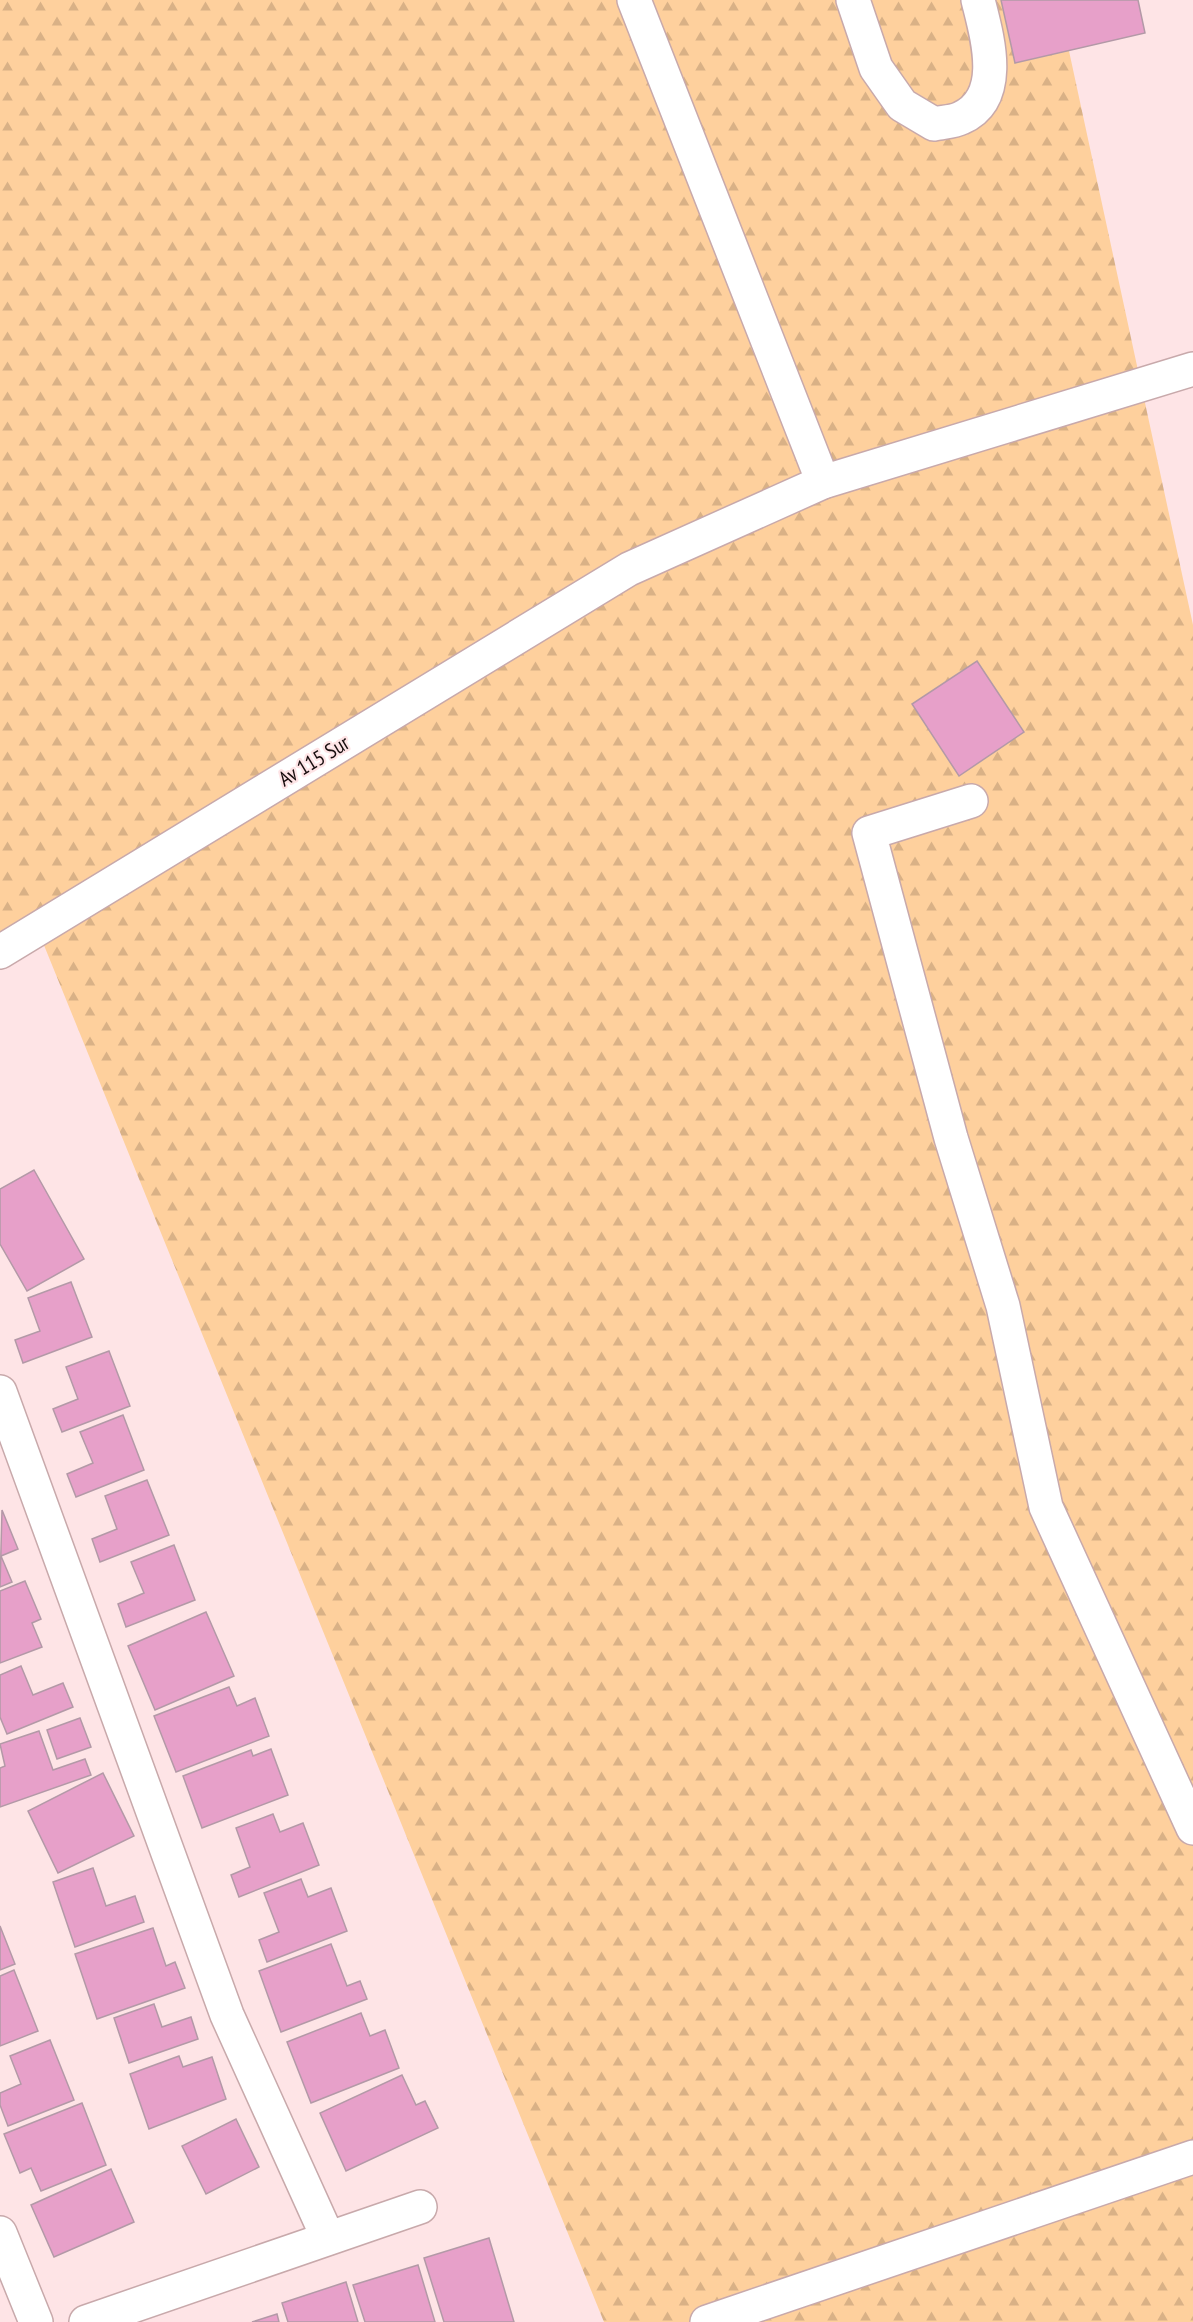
<svg xmlns="http://www.w3.org/2000/svg" width="1193" height="2322" font-family="'PT Sans Narrow',sans-serif">
	<style>
		.forest { fill: url(#forest-firs) }
		.building { fill: #e7a0c9; stroke: #b399a7; stroke-width: 1.5 }
		.lines { fill: none; stroke-linecap: round; stroke-linejoin: round }
		.minor-casing { stroke: #c8a9ab; stroke-width: 36 }
		.minor { stroke: #fff; stroke-width: 33 }
		.labels { text-anchor: middle; stroke-width: 4.5; stroke-linejoin: round; paint-order: stroke }
		.street-label { font-size: 21px; fill: #170d0e; stroke: #fee4e6 }
	</style>
	<defs>
		<pattern id="forest-firs" width="22" height="20" patternUnits="userSpaceOnUse" patternTransform="scale(1.5)"><rect width="22" height="20" fill="#fed09d"/><path d="M5 1l3.5 6h-7zM16 11l3.5 6h-7z" fill="#d9b186"/></pattern>
	</defs>
	<rect width="100%" height="100%" fill="#fee4e6"/>
	<polygon class="forest" points="0,0 1058,0 1193,625 1193,2322 604,2322 39,933 0,953"/>
	<g class="building">
		<polygon points="1001,0 1138,0 1145,33 1015,63"/>
		<polygon points="977,661 1024,732 959,776 912,704"/>
		<polygon points="34,1170 84,1259 27,1291 0,1244 0,1189"/>
		<polygon points="71,1282 92,1337 23,1363 15,1340 40,1331 28,1298"/>
		<polygon points="109,1351 130,1406 62,1432 53,1409 78,1399 66,1367"/>
		<polygon points="123,1415 144,1470 76,1497 67,1474 93,1463 80,1432"/>
		<polygon points="147,1480 169,1535 100,1562 92,1539 117,1529 105,1496"/>
		<polygon points="2,1510 18,1549 1,1556 12,1582 0,1587"/>
		<polygon points="174,1545 195,1600 126,1627 118,1604 144,1593 131,1562"/>
		<polygon points="25,1581 41,1619 32,1623 42,1647 0,1663 0,1591"/>
		<polygon points="206,1612 234,1676 155,1710 128,1646"/>
		<polygon points="21,1666 33,1695 63,1683 73,1707 7,1734 0,1717 0,1675"/>
		<polygon points="229,1687 237,1706 255,1698 269,1736 176,1772 154,1716"/>
		<polygon points="80,1718 91,1747 57,1759 47,1730"/>
		<polygon points="39,1731 53,1770 85,1759 91,1775 0,1807 0,1768 5,1766 0,1744"/>
		<polygon points="271,1749 288,1795 202,1828 183,1776 251,1750 253,1756"/>
		<polygon points="103,1773 134,1836 58,1873 28,1811"/>
		<polygon points="273,1814 280,1832 303,1823 319,1865 239,1897 231,1875 250,1867 236,1828"/>
		<polygon points="93,1868 106,1906 135,1896 144,1922 75,1947 53,1882"/>
		<polygon points="301,1879 308,1897 331,1888 347,1931 267,1962 259,1940 279,1932 264,1893"/>
		<polygon points="0,1926 15,1964 0,1970"/>
		<polygon points="153,1928 166,1966 175,1962 185,1988 97,2019 75,1954"/>
		<polygon points="331,1944 347,1986 360,1981 367,1999 281,2032 259,1971"/>
		<polygon points="14,1970 38,2031 0,2046 0,1976"/>
		<polygon points="154,2004 162,2027 191,2017 198,2039 129,2063 114,2018"/>
		<polygon points="361,2013 370,2036 385,2030 399,2068 311,2103 287,2042"/>
		<polygon points="50,2040 74,2100 8,2126 0,2105 0,2093 21,2084 10,2056"/>
		<polygon points="179,2056 183,2067 212,2057 226,2099 149,2129 130,2074"/>
		<polygon points="402,2075 416,2105 425,2101 438,2128 346,2171 320,2113"/>
		<polygon points="82,2103 106,2165 41,2191 31,2168 20,2173 4,2134"/>
		<polygon points="236,2119 259,2167 206,2194 182,2146"/>
		<polygon points="111,2169 134,2222 54,2257 31,2205"/>
		<polygon points="489,2238 514,2322 444,2322 424,2258"/>
		<polygon points="418,2265 435,2322 365,2322 353,2285"/>
		<polygon points="346,2282 358,2322 288,2322 282,2303"/>
		<polygon points="277,2314 279,2322 252,2322"/>
	</g>
	<g class="lines">
		<g class="minor-casing">
			<g id="minor">
				<polyline points="634,0 823,482"/>
				<path d="M 853,0 L 876,68 L 902,105 L 934,124 C 942,122 953,122 961,118 C 1006,98 987,36 978,0"/>
				<polyline points="971,801 869,833 951,1138 1003,1306 1046,1507 1193,1828"/>
				<polyline points="0,952 629,569 823,482 1193,369"/>
				<polyline points="0,1392 227,2015 328,2238"/>
				<polyline points="0,2233 36,2322"/>
				<polyline points="86,2322 420,2207"/>
				<polyline points="707,2322 1193,2157"/>
			</g>
		</g>
		<use href="#minor" class="minor"/>
	</g>
	<g class="labels">
		<g class="street-label">
			<text transform="translate(314 761) rotate(-31)" y="7">Av 115 Sur</text>
		</g>
	</g>
</svg>
